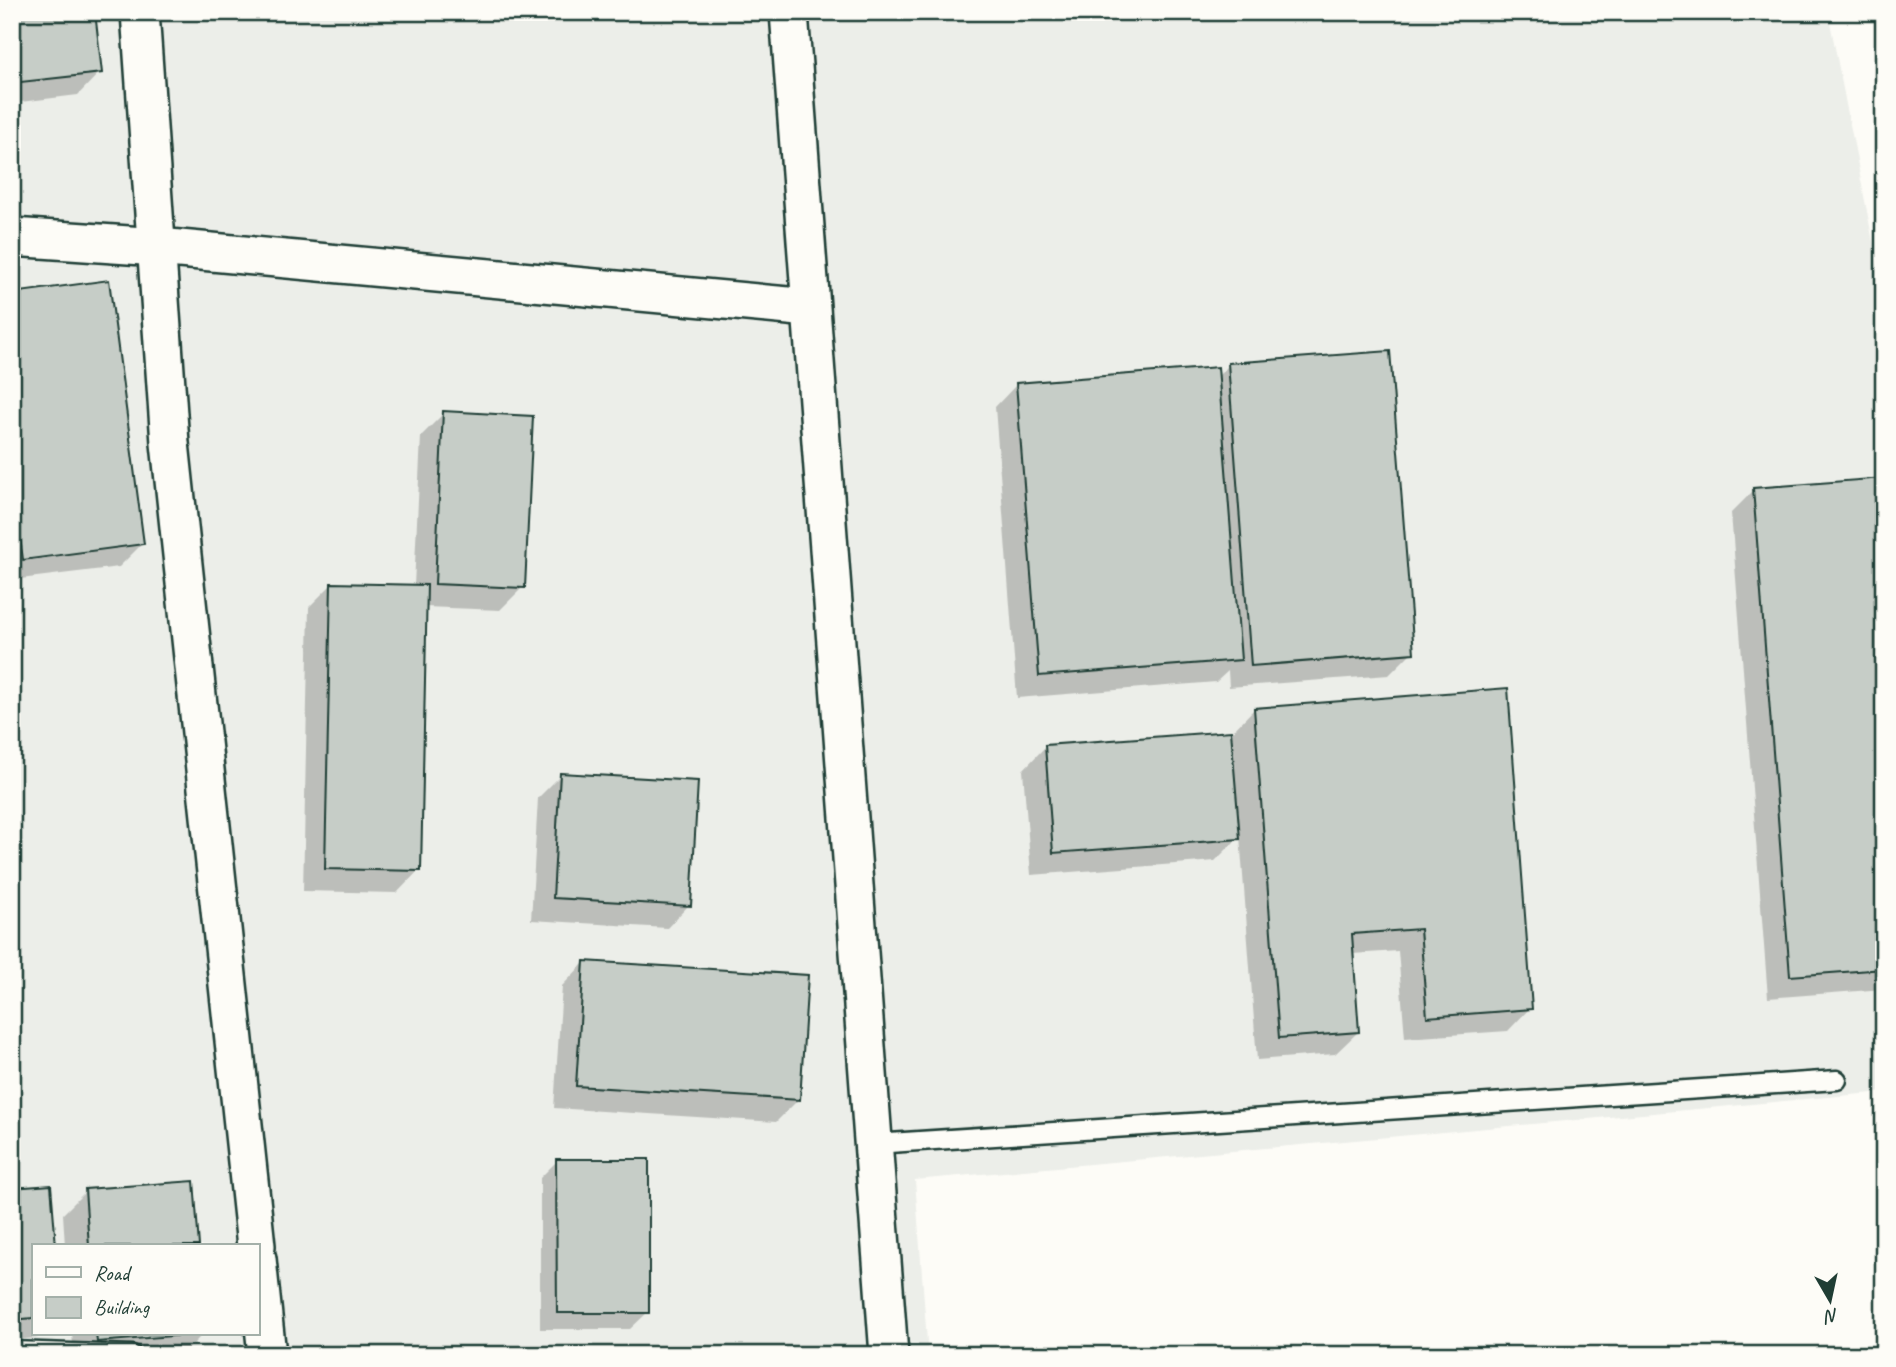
<svg xmlns="http://www.w3.org/2000/svg" width="1896" height="1367" font-family="Caveat,sans-serif">
	<style>
		.built { fill: #eceee9; fill-rule: evenodd }
		.shadow { fill: #0003 }
		.building { fill: #c6cdc7; stroke: #1f3d34; stroke-width: 2 }
		.lines { fill: none; stroke-linecap: round; stroke-linejoin: round }
		.lane-casing { stroke: #1f3d34; stroke-width: 23 }
		.street-casing { stroke: #1f3d34; stroke-width: 42 }
		.lane { stroke: #fdfcf7; stroke-width: 18 }
		.street { stroke: #fdfcf7; stroke-width: 37 }
	</style>
	<rect width="100%" height="100%" fill="#fdfcf7"/>
	<filter id="ink" filterUnits="userSpaceOnUse"><feTurbulence type="fractalNoise" baseFrequency=".0143" numOctaves="2"/><feDisplacementMap in="SourceGraphic" scale="14" xChannelSelector="R" yChannelSelector="G"/><feConvolveMatrix kernelMatrix="1 2 1 2 8 2 1 2 1" color-interpolation-filters="sRGB"/></filter>
	<g filter="url(#ink)">
		<path class="built" d="M 12,12 L 1828,12 L 1884,298 L 1884,1092 L 915,1180 L 928,1355 L 12,1355 ZM 33,1246 L 257,1246 L 257,1334 L 33,1334 Z"/>
		<g class="shadow">
			<polygon points="12,12 100,72 78,95 12,103"/>
			<polygon points="12,294 142,544 119,567 12,580"/>
			<polygon points="1229,365 1412,652 1389,675 1229,687 1228,671 1216,682 1017,698 995,407 1017,384 1217,377"/>
			<polygon points="444,413 523,587 500,610 425,607 419,870 397,893 303,891 309,607 331,585 414,586 421,436"/>
			<polygon points="1884,480 1884,989 1768,998 1731,513 1754,490"/>
			<polygon points="1254,709 1530,1008 1508,1031 1405,1038 1398,951 1352,954 1358,1032 1335,1054 1257,1060 1240,836 1215,861 1031,875 1023,770 1045,747 1231,733"/>
			<polygon points="561,775 689,905 667,928 531,920 538,798"/>
			<polygon points="584,963 799,1099 776,1122 554,1108 562,986"/>
			<polygon points="557,1161 648,1312 630,1329 540,1329 540,1178"/>
			<polygon points="193,1183 198,1246 65,1246 63,1214 86,1191"/>
			<polygon points="49,1187 54,1246 33,1246 33,1334 41,1334 37,1338 12,1340 12,1189"/>
			<polygon points="72,1334 203,1334 182,1355 74,1355"/>
		</g>
		<g class="building">
			<polygon points="12,12 95,12 102,73 12,83"/>
			<polygon points="109,280 144,544 23,560 12,476 12,293"/>
			<polygon points="1390,351 1414,653 1251,666 1228,363"/>
			<polygon points="1218,367 1241,660 1039,676 1016,383"/>
			<polygon points="443,411 533,416 525,588 435,584"/>
			<polygon points="1884,478 1884,969 1790,976 1753,488"/>
			<polygon points="331,583 427,585 421,871 325,869"/>
			<polygon points="1508,688 1532,1009 1427,1017 1420,929 1352,934 1359,1032 1279,1038 1254,708"/>
			<polygon points="1231,731 1240,839 1053,853 1045,745"/>
			<polygon points="560,773 698,781 691,906 553,898"/>
			<polygon points="584,961 808,975 800,1100 576,1086"/>
			<polygon points="556,1159 649,1159 649,1313 557,1313"/>
			<polygon points="194,1181 199,1246 89,1246 85,1189"/>
			<polygon points="51,1185 56,1246 33,1246 33,1318 12,1320 12,1188"/>
			<polygon points="96,1334 198,1334 97,1342"/>
		</g>
		<g class="lines">
			<g class="lane-casing">
				<g id="lane">
					<polyline points="874,1144 1837,1080"/>
					<polyline points="12,1351 132,1355"/>
				</g>
			</g>
			<g class="street-casing">
				<g id="street">
					<polyline points="140,12 170,443 256,1246"/>
					<polyline points="789,12 889,1355"/>
					<polyline points="12,237 158,247 810,308"/>
					<polyline points="257,1259 267,1355"/>
				</g>
			</g>
			<use href="#lane" class="lane"/>
			<use href="#street" class="street"/>
		</g>
	</g>
	<rect width="1896" height="1367" fill="none" stroke="#fdfcf7" stroke-width="42"/>
	<rect x="21" y="21" width="1854" height="1325" fill="none" stroke="#1f3d34" stroke-width="2.5" filter="url(#ink)"/>
	<rect x="32" y="1244" width="228" height="91" fill="#fdfcf7" stroke="#a4b0a9" stroke-width="2"/>
	<rect x="46" y="1267" width="35" height="10" fill="#fdfcf7" stroke="#a4b0a9" stroke-width="2"/>
	<text x="94" y="1280" font-size="21" fill="#1f3d34">Road</text>
	<rect x="46" y="1297" width="35" height="21" fill="#c6cdc7" stroke="#a4b0a9" stroke-width="2"/>
	<text x="94" y="1314" font-size="21" fill="#1f3d34">Building</text>
	<g transform="translate(1830 1300) rotate(171)" stroke="#fdfcf7" stroke-width="5" paint-order="stroke">
	<path d="M0-5L12 26L0 18L-12 26Z" fill="#1f3d34"/>
	<text y="-10" font-size="19" font-weight="bold" text-anchor="middle" fill="#1f3d34">N</text>
	</g>
</svg>
